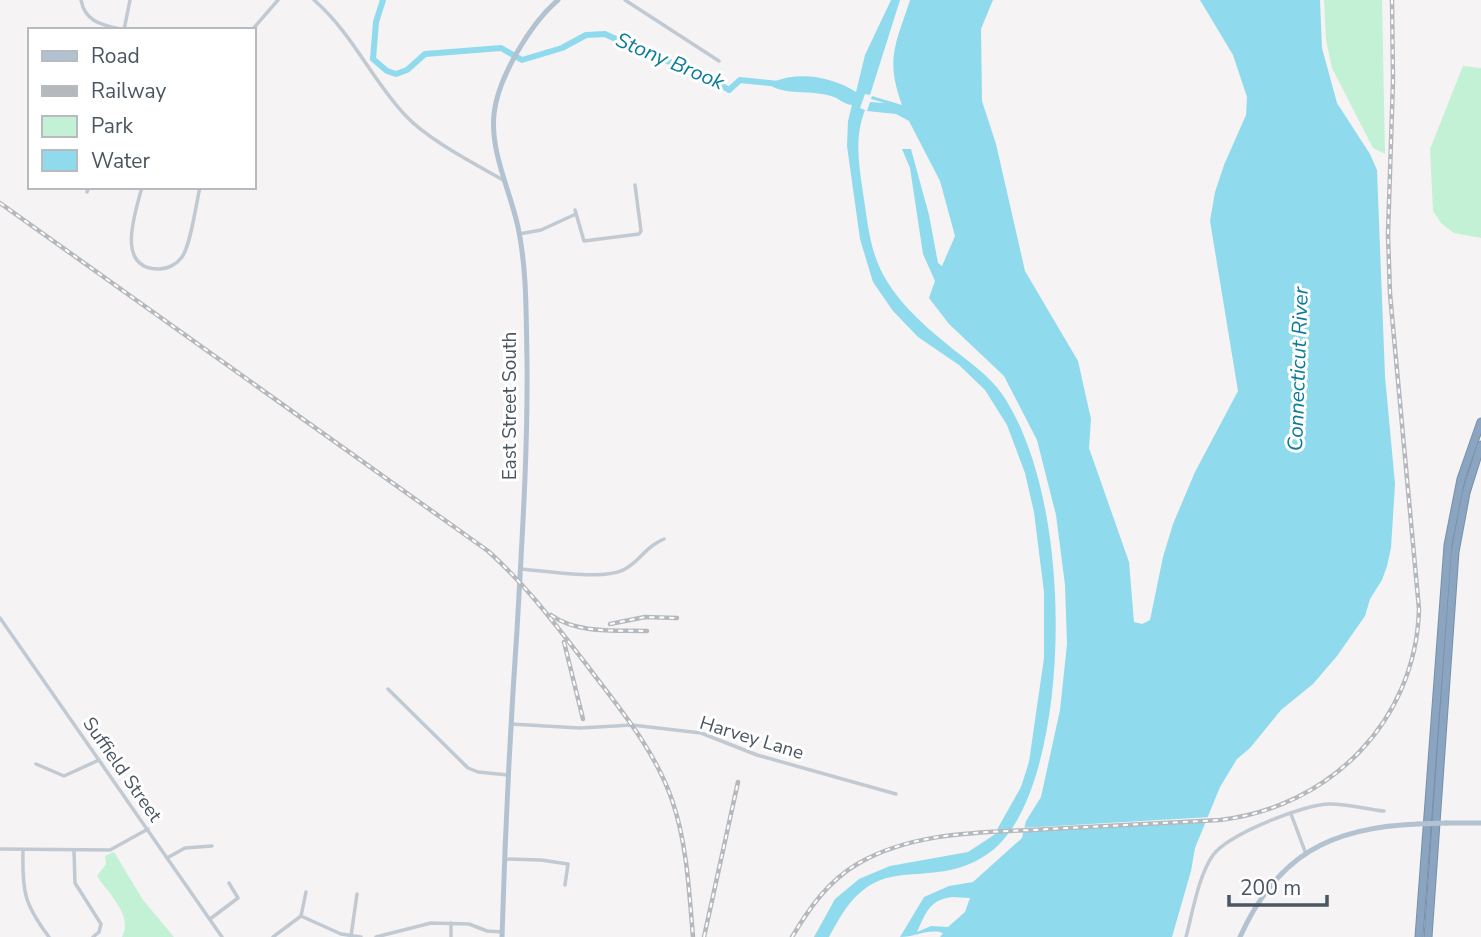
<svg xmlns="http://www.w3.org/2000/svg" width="1481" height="937" font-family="'Nunito Sans',sans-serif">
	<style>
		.green { fill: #c3f1d5 }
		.water { fill: #90daee; fill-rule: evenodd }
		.pier { fill: #f5f3f3 }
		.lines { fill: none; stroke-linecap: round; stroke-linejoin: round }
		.river { stroke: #90daee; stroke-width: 6 }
		.highway-casing { stroke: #7690ad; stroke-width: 9 }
		.minor { stroke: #c1cad2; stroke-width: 3.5 }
		.major { stroke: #b3c2d1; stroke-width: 5 }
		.highway { stroke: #8ba5c1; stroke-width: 7 }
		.rail-casing { stroke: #b5b8bd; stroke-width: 4.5 }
		.rail { stroke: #fff; stroke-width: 2; stroke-dasharray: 5; stroke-linecap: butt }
		.major-bridge { stroke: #b3c2d1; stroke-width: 5 }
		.labels { text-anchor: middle; stroke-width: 6; stroke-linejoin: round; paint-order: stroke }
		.street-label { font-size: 19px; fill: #4a5661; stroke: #fff }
		.water-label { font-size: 21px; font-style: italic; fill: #0c7c9b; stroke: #fff }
	</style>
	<rect width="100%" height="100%" fill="#f5f3f3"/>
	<g class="green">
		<polygon points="1324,0 1382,0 1385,154 1373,148 1332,68 1326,40"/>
		<polygon points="1463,66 1481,68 1481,238 1454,233 1441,223 1433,211 1430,149"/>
		<path d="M 114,852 L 143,900 L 174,937 L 122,937 C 134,916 108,893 97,876 L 106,864 L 105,856 Z"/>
	</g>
	<g class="water">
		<path d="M 891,0 L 900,0 L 870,95 L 865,94 L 860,108 L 865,110 C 854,138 859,165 863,193 C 867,217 869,244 879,266 C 893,298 921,323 948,345 C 966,360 989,375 1002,394 C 1066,488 1070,691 1029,795 C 1009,845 982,869 928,873 C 908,875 890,874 872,884 C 851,896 840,917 829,937 L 814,937 L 835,899 L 859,879 L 890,866 L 968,852 L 994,835 L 1021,787 L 1029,762 L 1044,658 L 1044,592 L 1034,512 L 1025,473 L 1007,425 L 985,390 L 959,365 L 918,337 L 893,311 L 873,282 L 860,239 L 847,146 L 848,121 L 852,105 C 843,104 839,98 831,96 C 812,90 790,95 773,87 L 773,82 C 800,71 832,77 856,92 L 865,55 Z"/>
		<path d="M 910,0 L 993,0 L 981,29 L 982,101 L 996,144 L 1025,271 L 1078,361 L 1091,419 L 1089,448 L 1129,562 L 1134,622 L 1142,624 L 1150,620 L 1163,557 L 1173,524 L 1195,472 L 1238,391 L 1210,221 L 1215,192 L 1224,165 L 1246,115 L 1247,97 L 1233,55 L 1200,0 L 1320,0 L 1322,48 L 1337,103 L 1370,154 L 1377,170 L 1385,376 L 1395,484 L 1391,548 L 1387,566 L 1382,580 L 1370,599 L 1365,616 L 1337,656 L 1313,684 L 1281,710 L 1250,748 L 1237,759 L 1220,787 L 1195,848 L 1191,871 L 1172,937 L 940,937 L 943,933 C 928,928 916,937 900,937 L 924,897 L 949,886 L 973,882 L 1022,838 L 1026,821 L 1041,797 L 1060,710 L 1067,644 L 1065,585 L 1056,515 L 1037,440 L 1004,376 L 949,324 L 929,298 L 935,281 L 923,254 L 910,168 L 902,149 L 911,149 L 929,215 L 938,263 L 942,266 L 955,236 L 940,181 L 909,121 L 896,114 L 867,111 L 870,102 L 885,103 L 871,99 L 872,96 L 902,105 C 885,59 896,44 910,0 ZM 952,897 L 970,898 L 965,912 L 948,927 L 931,926 L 917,932 C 926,913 929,900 952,897 Z"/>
	</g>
	<polygon class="pier" points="1211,817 1210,821 1020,832 1021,828"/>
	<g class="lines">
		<polyline class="river" points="383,0 376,22 373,59 387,71 396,74 407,70 425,54 501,48 522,60 562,48 586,35 605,34 648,54 703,74 729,90 740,80 779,84"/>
		<g class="highway-casing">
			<g id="highway">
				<polyline points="1419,937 1448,545 1461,479 1481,422"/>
				<polyline points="1428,937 1455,552 1466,493 1481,445"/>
			</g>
		</g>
		<g class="minor">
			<path d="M 81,0 C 85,23 104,25 124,30 L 130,0"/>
			<path d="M 314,0 C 353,34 371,79 405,115 C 428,140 475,164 505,181"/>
			<polyline points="625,0 719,61"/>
			<polyline points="252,30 278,0"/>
			<path d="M 142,187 C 136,211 114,269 159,269 C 168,269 177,264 182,257 C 191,244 196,204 200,187"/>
			<polyline points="87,192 89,187"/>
			<polyline points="575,210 584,241 639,234 641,231 635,185"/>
			<polyline points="519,234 541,230 576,214"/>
			<path d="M 521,569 C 546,571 604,581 625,569 C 641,560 645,547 664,539"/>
			<polyline points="0,618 222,937"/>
			<polyline points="388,689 468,768 478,772 508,775"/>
			<polyline points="511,724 580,728 632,725 701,733 757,755 896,794"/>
			<polyline points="36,764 64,776 99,760"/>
			<polyline points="1291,814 1306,854"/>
			<polyline points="0,849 110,850 148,829"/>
			<path d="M 23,850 C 22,891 24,904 49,937"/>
			<polyline points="74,851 75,883 101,924 99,932 93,937"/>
			<polyline points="167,858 185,848 212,846"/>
			<polyline points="505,859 541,860 568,864 565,885"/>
			<polyline points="301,916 341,934 361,937"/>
			<polyline points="301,916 306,892"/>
			<polyline points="210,919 238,898 229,883"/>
			<polyline points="351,936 357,894"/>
			<polyline points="273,937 301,916"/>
			<polyline points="376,937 431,923 469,924 487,931 502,932"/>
			<polyline points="451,937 451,923"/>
			<path d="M 1186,937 C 1193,911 1198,877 1213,855 C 1229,834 1304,804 1330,804 C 1348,804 1366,809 1384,811"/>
		</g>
		<g class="major">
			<polyline points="1446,823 1481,823"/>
			<path d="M 502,937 C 505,834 510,732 517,630 C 522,540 528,450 527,359 C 526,316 527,269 518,227 C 510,190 490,152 494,114 C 498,77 531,23 558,0"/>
			<path d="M 1240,937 C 1277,855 1331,827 1418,824"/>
		</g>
		<use href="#highway" class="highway"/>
		<g class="rail-casing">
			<g id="rail">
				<path d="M 0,203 L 488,551 C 526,585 555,624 586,664 C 618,707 654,748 672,800 C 687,843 689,891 693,937"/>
				<path d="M 551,615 C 577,634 616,630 647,631"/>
				<polyline points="610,624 645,617 677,618"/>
				<polyline points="564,642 583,719"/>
				<polyline points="704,937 738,782"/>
				<path d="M 792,937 C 810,907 828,881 859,863 C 917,830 986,833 1050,829 C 1107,826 1163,823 1220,820 C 1330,807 1416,721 1419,609 L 1390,294 L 1388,234 L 1393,80 L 1392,0"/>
			</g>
		</g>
		<use href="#rail" class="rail"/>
		<polyline class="major-bridge" points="1418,824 1446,823"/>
	</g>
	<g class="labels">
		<g class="street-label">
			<text transform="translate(509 406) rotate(-90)" y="7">East Street South</text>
			<text transform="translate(752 737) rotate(17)" y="7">Harvey Lane</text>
			<text transform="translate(123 769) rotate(55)" y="7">Suffield Street</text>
		</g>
		<g class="water-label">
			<text transform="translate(670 61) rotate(23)" y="7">Stony Brook</text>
			<text transform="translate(1298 369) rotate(-88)" y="7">Connecticut River</text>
		</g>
	</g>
	<rect x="28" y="28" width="228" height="161" fill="#ffffff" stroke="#b7bbc0" stroke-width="2"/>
	<rect x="42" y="51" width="35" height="10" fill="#b3c2d1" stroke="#b7bbc0" stroke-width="2"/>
	<text x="91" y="63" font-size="21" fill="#4a5661">Road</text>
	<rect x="42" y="86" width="35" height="10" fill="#b5b8bd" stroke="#b7bbc0" stroke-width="2"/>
	<text x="91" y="98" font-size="21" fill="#4a5661">Railway</text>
	<rect x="42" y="116" width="35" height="21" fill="#c3f1d5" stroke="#b7bbc0" stroke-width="2"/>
	<text x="91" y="133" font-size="21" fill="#4a5661">Park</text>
	<rect x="42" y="150" width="35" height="21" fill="#90daee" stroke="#b7bbc0" stroke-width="2"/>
	<text x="91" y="168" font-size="21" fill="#4a5661">Water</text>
	<path d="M1229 895v10h98v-10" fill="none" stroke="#4a5661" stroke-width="3.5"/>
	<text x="1240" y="895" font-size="21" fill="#4a5661" stroke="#ffffff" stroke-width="5" paint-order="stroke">200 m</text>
</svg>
